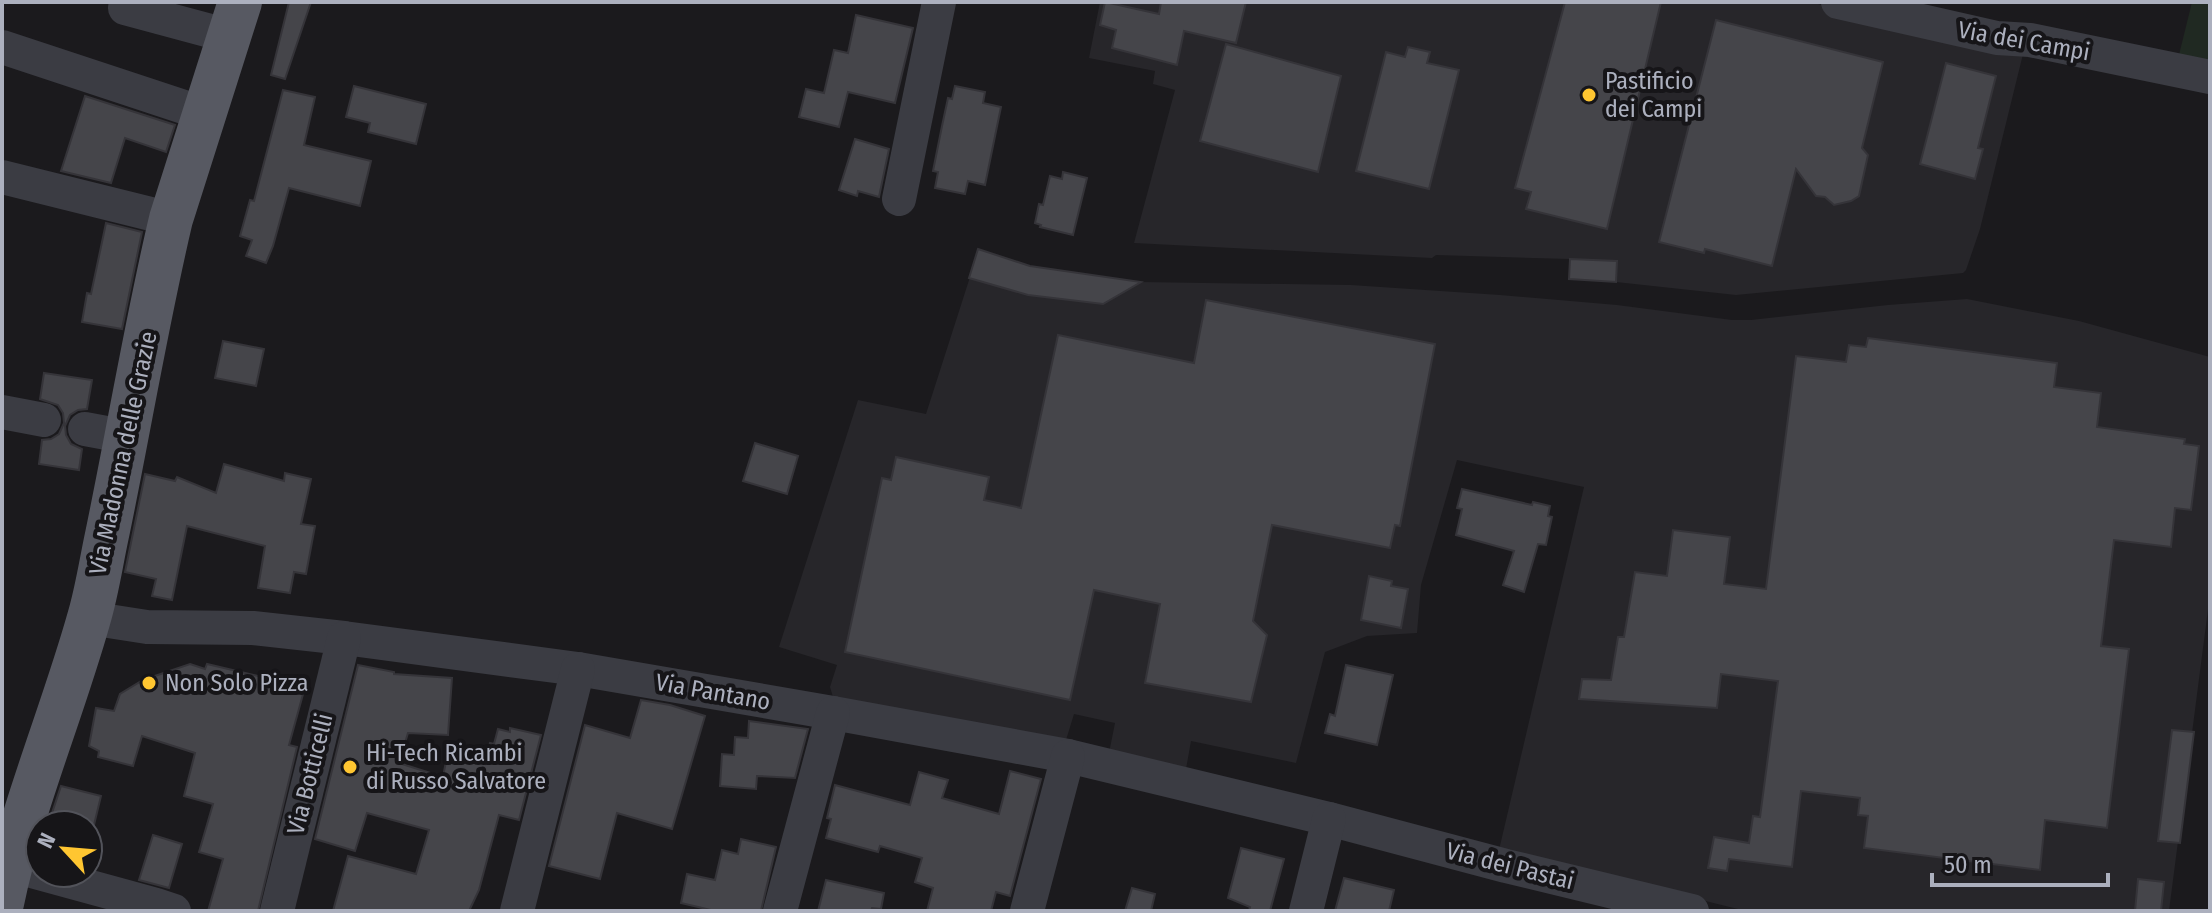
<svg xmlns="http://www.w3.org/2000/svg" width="2212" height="913" font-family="'Fira Sans Condensed',sans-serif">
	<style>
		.built { fill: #27262a }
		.green { fill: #202922 }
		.building { fill: #45454a; stroke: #353439; stroke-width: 2 }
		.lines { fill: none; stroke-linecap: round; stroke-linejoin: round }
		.minor-tunnel { stroke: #38383d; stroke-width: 34; stroke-dasharray: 34 17; stroke-linecap: butt }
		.minor { stroke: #3b3c43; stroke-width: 34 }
		.major { stroke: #575962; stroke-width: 44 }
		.poi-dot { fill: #ffc631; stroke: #161518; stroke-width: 3 }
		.labels { text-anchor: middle; stroke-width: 8; stroke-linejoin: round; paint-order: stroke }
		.street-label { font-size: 24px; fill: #acb0be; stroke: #161518 }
		.poi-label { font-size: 24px; fill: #acb0be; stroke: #161518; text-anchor: start }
	</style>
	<rect width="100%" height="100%" fill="#1b1a1d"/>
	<g class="built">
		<polygon points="1100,2 1809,2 2024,50 1980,229 1966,270 1963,273 1736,295 1616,282 1569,279 1570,259 1436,255 1432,258 1134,243 1175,90 1153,84 1155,71 1089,58"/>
		<polygon points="979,249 1030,266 1140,282 1351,285 1500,295 1617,305 1732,320 1751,320 1888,305 1967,299 2079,321 2210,357 2210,594 2169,911 1746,911 1499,850 1584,487 1457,460 1421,585 1417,633 1367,636 1325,652 1296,763 1191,741 1186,769 1109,753 1115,723 1074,714 1066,740 833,697 830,687 837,665 779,647 858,400 926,414"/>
	</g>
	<polygon class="green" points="2192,2 2210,2 2210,65 2178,59"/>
	<g class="building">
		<polygon points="289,2 311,2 285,79 271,75"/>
		<polygon points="1105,2 1159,14 1161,2 1246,2 1236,43 1184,31 1177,65 1112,48 1116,30 1100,25"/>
		<polygon points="1565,2 1661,2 1607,229 1526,209 1531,192 1515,188"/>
		<polygon points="856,15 913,28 895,103 848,92 839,127 799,117 806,89 824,93 834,50 848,53"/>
		<polygon points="1716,20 1883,62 1862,148 1868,155 1859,196 1851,201 1834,205 1825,197 1816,196 1796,169 1772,266 1705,249 1704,253 1659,242"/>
		<polygon points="1226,44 1341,76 1318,172 1200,141"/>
		<polygon points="1408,47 1430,52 1427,63 1459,70 1429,189 1356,171 1386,52 1405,57"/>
		<polygon points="1946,63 1996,76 1978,148 1983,149 1975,179 1920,164"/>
		<polygon points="354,86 426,104 416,144 368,132 370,123 346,117"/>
		<polygon points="955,86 985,92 983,103 1001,107 985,185 968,181 965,194 935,188 938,172 933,171 942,126 948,98 952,99"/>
		<polygon points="283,90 315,97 304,145 371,161 360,206 289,188 273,246 266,263 246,256 252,240 240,236 250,200 254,201"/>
		<polygon points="85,96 175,125 166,152 125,138 111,183 61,171"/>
		<polygon points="855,139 889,149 879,197 858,191 857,196 839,190"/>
		<polygon points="1063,172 1087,178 1073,235 1040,227 1041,225 1035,223 1039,204 1043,205 1050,176 1062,179"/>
		<polygon points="106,223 142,232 122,329 82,322 87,293 91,294"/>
		<polygon points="978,249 1030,266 1141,282 1103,304 1028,295 969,278"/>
		<polygon points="1570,259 1617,261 1616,282 1569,279"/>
		<polygon points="1206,300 1435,344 1400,526 1395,525 1390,548 1272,525 1253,621 1267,635 1251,702 1145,683 1160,604 1094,590 1070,700 845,652 882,478 891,480 896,457 989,477 984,500 1021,508 1058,335 1194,363"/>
		<polygon points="1868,338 2057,363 2054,387 2101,393 2097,427 2185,439 2184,444 2199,446 2191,510 2175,508 2171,547 2114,540 2101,646 2129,649 2107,828 2045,820 2040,870 1864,848 1868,816 1858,815 1860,798 1801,791 1792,867 1729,859 1727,871 1708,868 1714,837 1749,843 1753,816 1760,817 1778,681 1721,674 1717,708 1579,699 1582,679 1611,680 1618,637 1624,637 1635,572 1667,576 1673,530 1730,537 1724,584 1766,589 1796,356 1846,362 1849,345 1866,347"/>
		<polygon points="223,341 264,349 256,386 215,378"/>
		<polygon points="44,373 92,380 87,409 78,410 70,415 65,426 66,435 71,444 82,449 79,470 39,464 42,440 51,439 59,434 64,423 63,413 58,405 40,399"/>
		<polygon points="755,443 798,456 787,494 743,481"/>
		<polygon points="224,464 284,481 285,473 311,479 301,524 315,526 306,574 294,572 290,593 258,588 265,546 187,526 172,600 152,596 156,579 125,572 145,474 175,481 177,477 216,493"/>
		<polygon points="1462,489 1532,505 1533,502 1550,506 1548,516 1552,517 1546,545 1538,544 1524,592 1503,585 1514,551 1456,535 1462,509 1457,508"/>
		<polygon points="1369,576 1392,581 1391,586 1408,589 1401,628 1361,620"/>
		<polygon points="190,664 205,669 207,664 305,687 289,745 297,747 258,911 208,911 223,859 199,852 213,804 184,796 195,753 142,736 133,766 98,757 99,751 89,746 96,708 114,711 120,694 143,680"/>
		<polygon points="358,665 394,672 394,674 452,678 448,735 408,733 399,763 443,777 447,756 485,764 490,743 494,744 498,729 510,732 510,728 541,735 519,820 499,815 479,890 469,911 333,911 348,856 416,874 429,830 367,813 355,851 315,839"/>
		<polygon points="1346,665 1393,675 1377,745 1325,733 1330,714 1335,716"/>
		<polygon points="641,700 670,705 705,716 672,829 617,813 600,879 549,866 585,725 630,738"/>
		<polygon points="749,721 808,729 795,778 757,776 756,789 720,786 722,754 734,755 735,737 748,738"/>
		<polygon points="2172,730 2194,732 2180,843 2158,841"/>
		<polygon points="1010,771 1041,779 1010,896 996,892 991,911 927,911 933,888 915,882 922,858 880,846 878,852 826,838 831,819 827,818 835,785 910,805 919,772 948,780 942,798 999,814"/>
		<polygon points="61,786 101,796 94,825 48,825"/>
		<polygon points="153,835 182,844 169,888 139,880"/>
		<polygon points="741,839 776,847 761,911 715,911 681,903 687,874 715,880 722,850 738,854"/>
		<polygon points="1241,848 1284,859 1270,911 1249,911 1250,907 1228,898"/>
		<polygon points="1344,878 1394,890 1389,911 1335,911"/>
		<polygon points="2138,879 2164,882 2161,911 2135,911"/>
		<polygon points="826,880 884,893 881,909 872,908 871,911 818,911"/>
		<polygon points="1132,888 1155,894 1151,911 1125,911"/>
	</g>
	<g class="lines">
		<polyline class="minor-tunnel" points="2,809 3,809"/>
		<g class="minor">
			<polyline points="126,2 125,8 229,36"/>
			<polyline points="1838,2 1997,38 2030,40 2210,77"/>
			<polyline points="2,47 205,114"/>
			<polyline points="2,177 171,219"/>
			<polyline points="899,199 939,2"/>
			<polyline points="2,412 44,420"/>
			<polyline points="85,429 128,437"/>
			<polyline points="89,618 147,627 253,628 344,638 578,669 833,713 1068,756 1329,819 1506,866 1692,911"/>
			<polyline points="10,865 156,905 174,911"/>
			<polyline points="277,911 344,638"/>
			<polyline points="517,911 578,669"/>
			<polyline points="780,911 833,713"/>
			<polyline points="1027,911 1068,756"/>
			<polyline points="1306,911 1329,819"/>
		</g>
		<path class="major" d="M 2,903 C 22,806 62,714 89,618 C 97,591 101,563 107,535 C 129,430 146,324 171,219 L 240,2"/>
	</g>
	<g class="poi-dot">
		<circle cx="1589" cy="95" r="8"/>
		<circle cx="149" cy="683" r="8"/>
		<circle cx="350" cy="767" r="8"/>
	</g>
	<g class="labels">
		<g class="street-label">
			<text transform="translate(2024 41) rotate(10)" y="8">Via dei Campi</text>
			<text transform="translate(123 453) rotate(-78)" y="8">Via Madonna delle Grazie</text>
			<text transform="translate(713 692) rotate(10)" y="8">Via Pantano</text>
			<text transform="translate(310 774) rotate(-76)" y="8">Via Botticelli</text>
			<text transform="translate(1510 866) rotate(14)" y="8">Via dei Pastai</text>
		</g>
		<g class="poi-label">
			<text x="1605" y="89">Pastificio<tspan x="1605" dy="28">dei Campi</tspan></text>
			<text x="165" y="691">Non Solo Pizza</text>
			<text x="366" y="761">Hi-Tech Ricambi<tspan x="366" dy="28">di Russo Salvatore</tspan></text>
		</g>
	</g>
	<rect width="2212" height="913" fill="none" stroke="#acb0be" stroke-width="8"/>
	<g transform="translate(64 849) rotate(296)"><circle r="38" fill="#161518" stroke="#52535a" stroke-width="2"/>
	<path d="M0-6L14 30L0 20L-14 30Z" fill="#ffc631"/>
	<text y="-12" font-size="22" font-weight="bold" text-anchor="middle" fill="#acb0be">N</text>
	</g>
	<path d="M1932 873v12h176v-12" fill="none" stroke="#acb0be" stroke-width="4"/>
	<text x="1944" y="873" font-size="24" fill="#acb0be" stroke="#161518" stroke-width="6" paint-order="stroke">50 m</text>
</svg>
